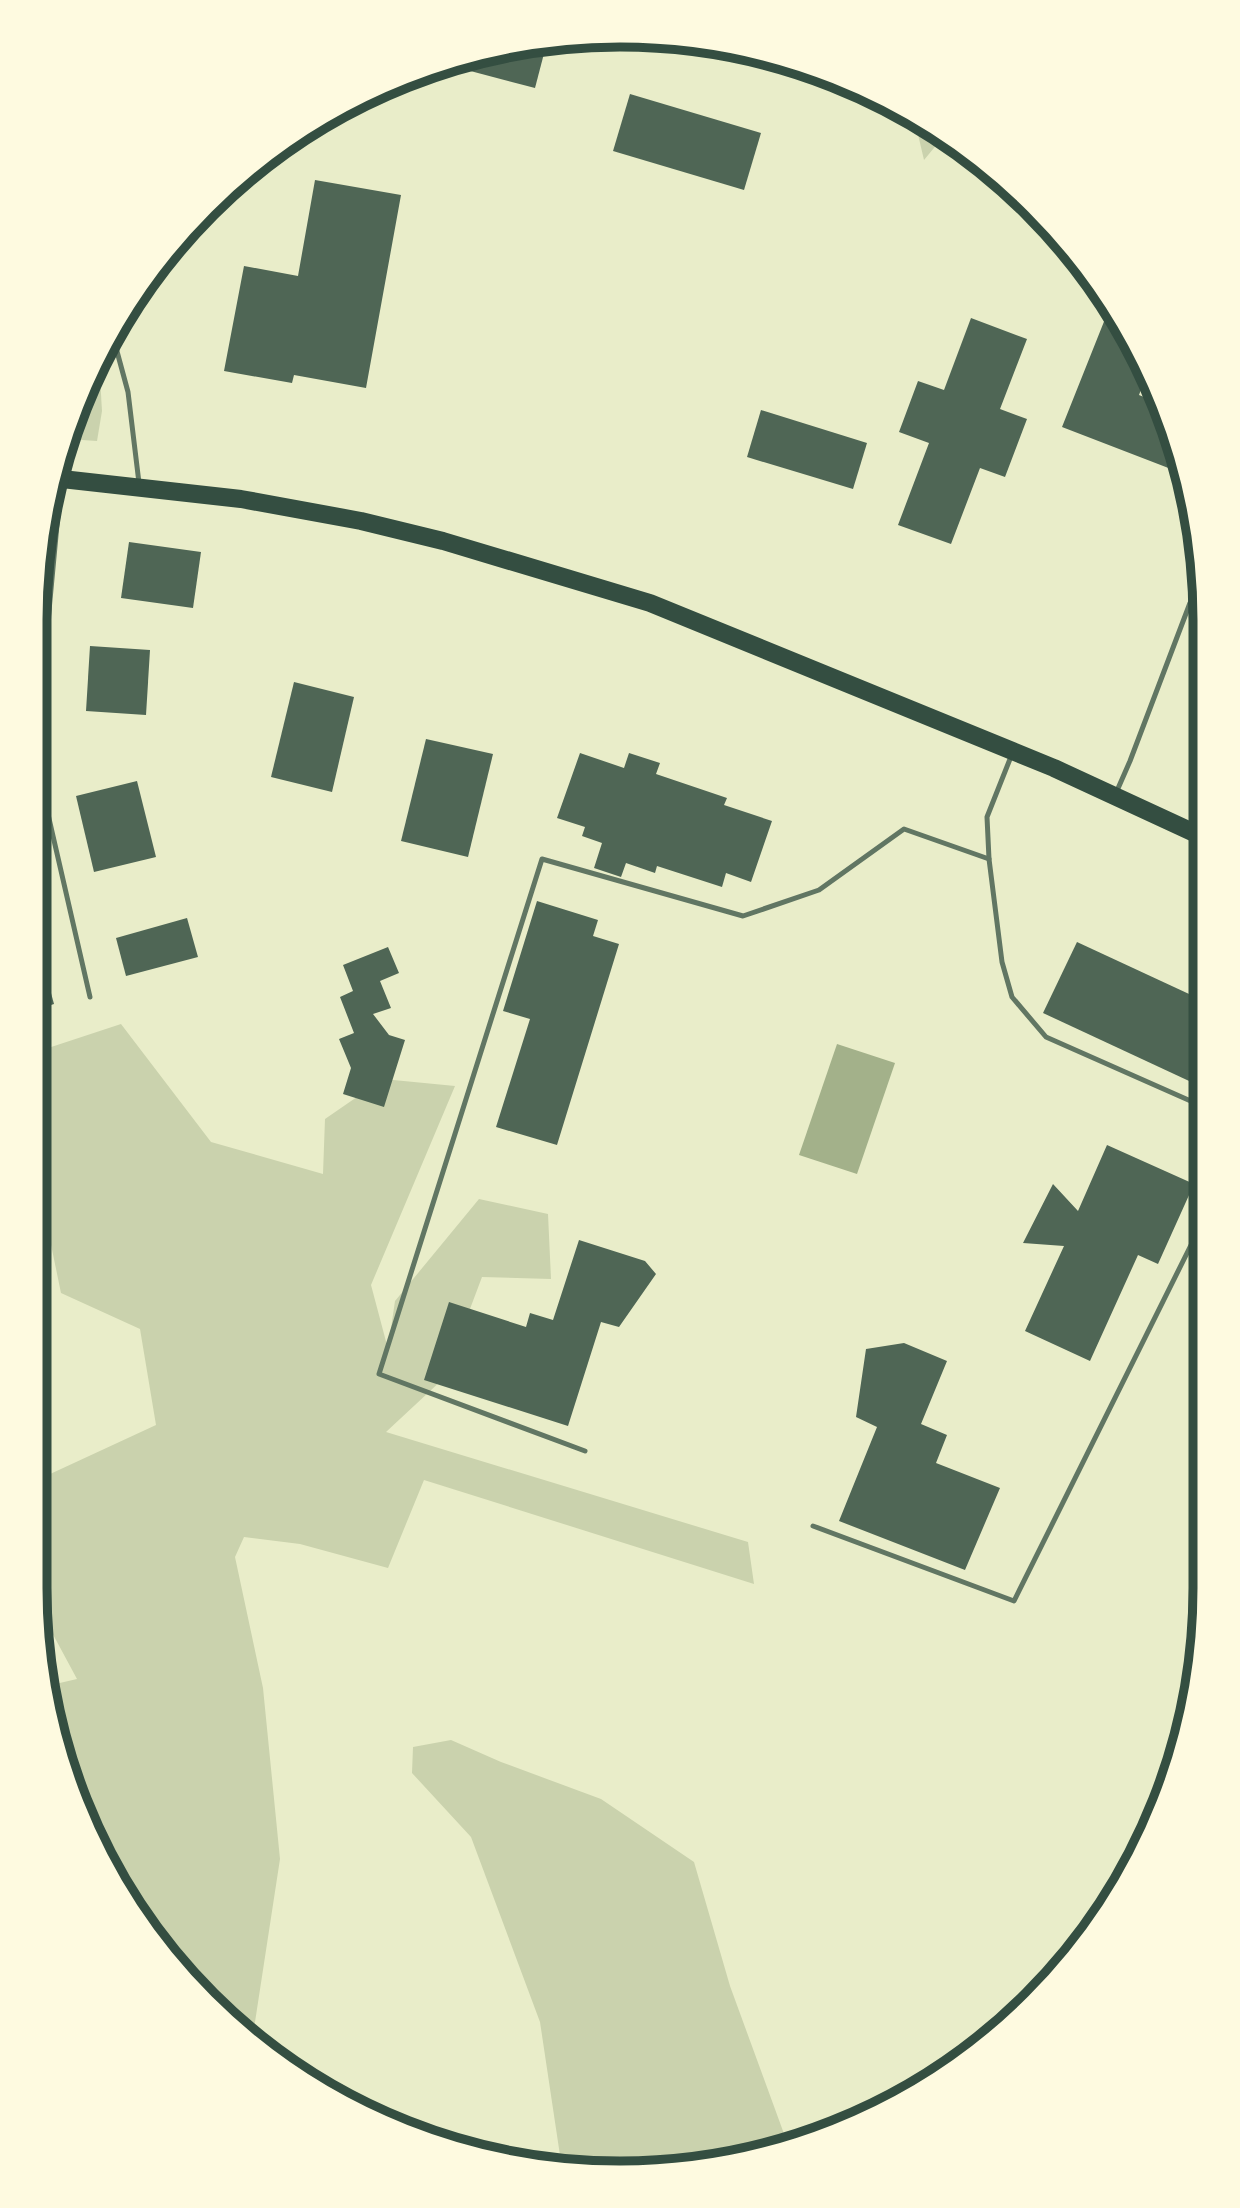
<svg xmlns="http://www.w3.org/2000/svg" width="1240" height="2208" font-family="Mulish,sans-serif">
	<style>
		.green { fill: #cad2ad }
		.water { fill: #a3b18a }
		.building { fill: #4f6655 }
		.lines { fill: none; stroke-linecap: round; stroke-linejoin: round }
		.service { stroke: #617663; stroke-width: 5 }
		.primary { stroke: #344e41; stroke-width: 18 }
		.rim { fill: none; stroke: #344e41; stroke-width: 9 }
	</style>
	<rect width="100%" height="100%" fill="#e9edc9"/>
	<g class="green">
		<polygon points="913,114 943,137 924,160 913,113"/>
		<polygon points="99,361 102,411 97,441 67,439"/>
		<polygon points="121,1024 211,1142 323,1174 325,1119 383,1079 455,1086 371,1285 388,1349 395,1301 479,1199 548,1214 551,1279 482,1277 444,1378 386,1432 748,1542 754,1584 424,1480 388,1568 300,1544 244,1537 235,1557 263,1688 280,1859 253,2035 156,1944 66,1776 51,1685 77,1679 49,1627 35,1582 35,1508 48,1475 156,1425 140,1329 61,1293 36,1172 36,1052"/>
		<polygon points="451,1740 501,1762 601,1799 694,1862 730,1986 787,2142 658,2172 561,2162 540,2022 471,1837 412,1773 413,1747"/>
	</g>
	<polygon class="water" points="837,1044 895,1063 857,1174 799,1155"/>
	<g class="building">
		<polygon points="547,42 535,88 444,64 469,55"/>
		<polygon points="630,94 761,133 744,190 613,151"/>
		<polygon points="315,180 401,195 366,388 294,375 292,383 224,371 244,266 298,276"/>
		<polygon points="1111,304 1146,376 1139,395 1159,403 1174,432 1184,474 1062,427"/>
		<polygon points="971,318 1027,339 1000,409 1027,419 1005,477 980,468 951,544 898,525 929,443 899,432 918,381 944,390"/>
		<polygon points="761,410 867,443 853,489 747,457"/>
		<polygon points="129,542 201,552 193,608 121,598"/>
		<polygon points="90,646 150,650 146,715 86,711"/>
		<polygon points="294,682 354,697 332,792 271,777"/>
		<polygon points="426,739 493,754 468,857 401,841"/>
		<polygon points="580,753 624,768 629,753 660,763 656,774 727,798 724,805 772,821 751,882 726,873 722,887 657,866 655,873 626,863 621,877 594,868 602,843 582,836 585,827 557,818"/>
		<polygon points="137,781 156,857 94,872 76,796"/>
		<polygon points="537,901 598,920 593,936 619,944 557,1145 496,1127 530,1019 503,1011"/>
		<polygon points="187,918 198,957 126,976 116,938"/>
		<polygon points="37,942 54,1004 36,1010 36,943"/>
		<polygon points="1077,942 1202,1000 1202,1087 1043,1013"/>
		<polygon points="388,947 399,973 380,981 391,1008 373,1014 389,1035 405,1040 384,1107 343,1094 351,1068 339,1039 354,1033 340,997 353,991 343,965"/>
		<polygon points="1107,1145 1194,1184 1158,1264 1138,1255 1090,1361 1025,1331 1064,1246 1023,1243 1053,1184 1078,1211"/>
		<polygon points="579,1240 645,1261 656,1274 619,1327 601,1322 568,1426 424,1380 449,1302 526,1327 530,1313 553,1320"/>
		<polygon points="904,1343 947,1361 921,1424 947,1435 936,1463 1000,1488 965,1570 839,1521 877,1427 856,1417 866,1349"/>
	</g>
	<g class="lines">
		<g class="service">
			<polyline points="115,325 115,344 128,392 139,483"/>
			<polyline points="36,750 61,482"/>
			<polyline points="1012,754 987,817 989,859 1002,962 1012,997 1046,1037 1202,1106"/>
			<polyline points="36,762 90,997"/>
			<polyline points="1116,793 1130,761 1190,603"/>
			<polyline points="585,1451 379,1374 542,859 743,916 819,890 904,829 989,859"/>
			<polyline points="813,1526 1014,1601 1202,1223"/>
		</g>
		<polyline class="primary" points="53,478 241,499 361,521 443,541 650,603 1054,768 1201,836"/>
	</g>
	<path d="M0 0H1240V2208H0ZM620 47H620A573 573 0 0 1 1193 620V1588A573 573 0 0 1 620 2161H620A573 573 0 0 1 47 1588V620A573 573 0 0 1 620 47Z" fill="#fefae0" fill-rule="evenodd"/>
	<path class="rim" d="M620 47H620A573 573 0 0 1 1193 620V1588A573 573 0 0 1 620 2161H620A573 573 0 0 1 47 1588V620A573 573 0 0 1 620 47Z"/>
</svg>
